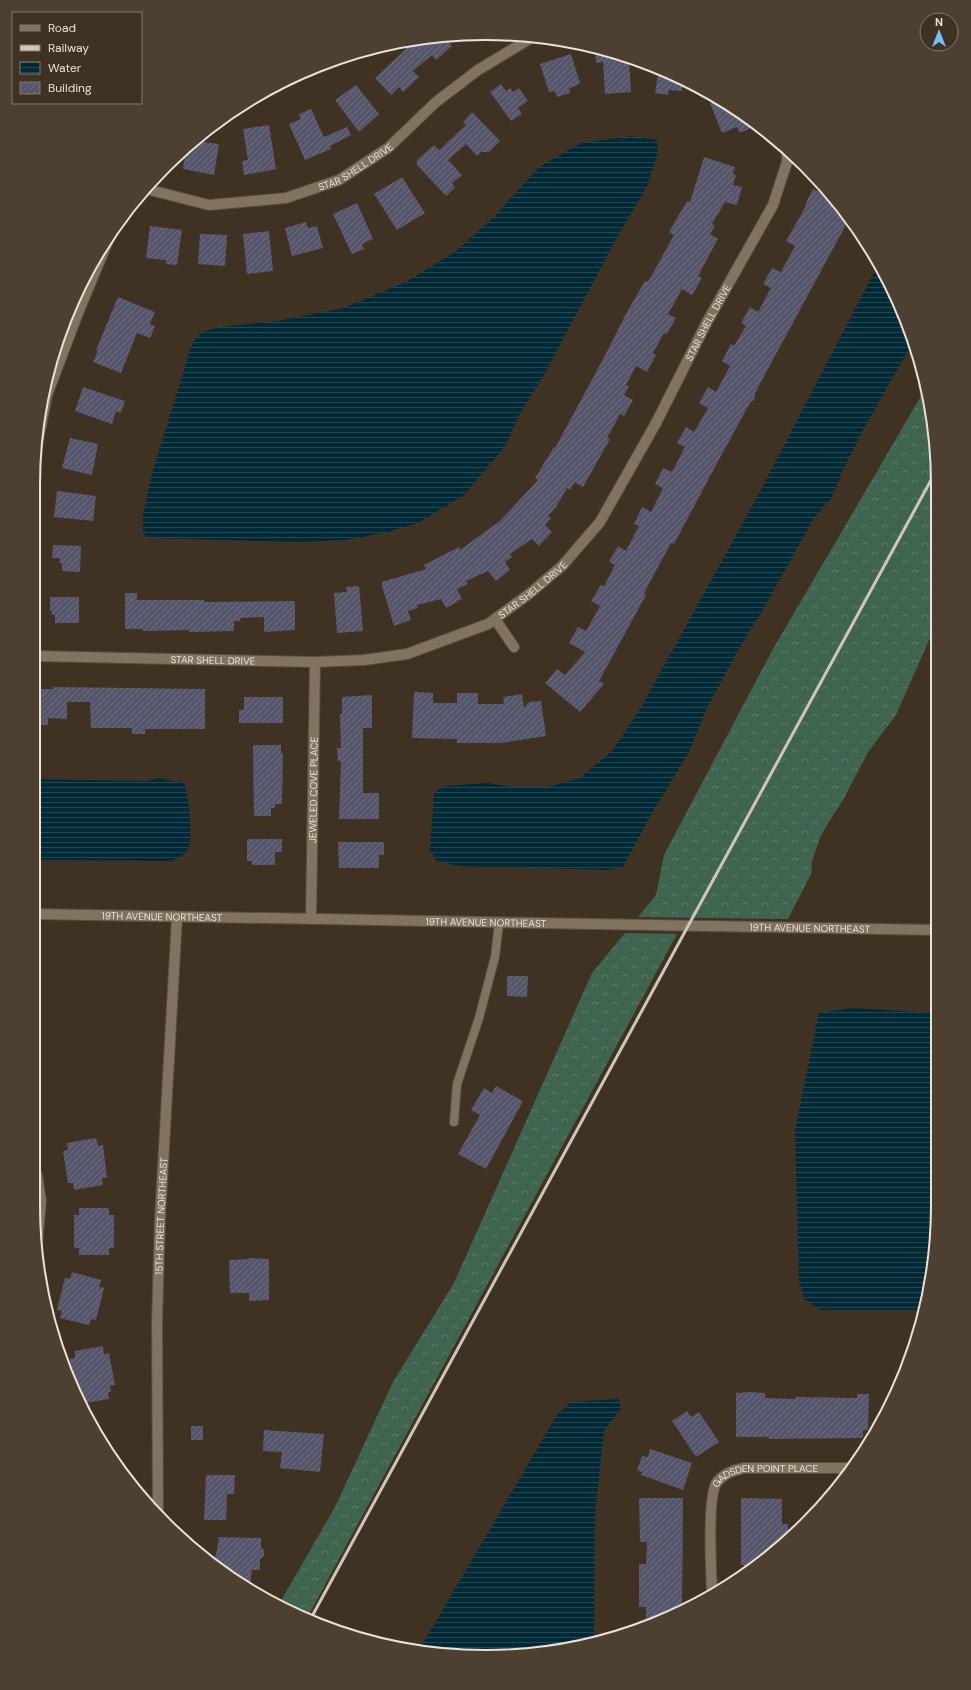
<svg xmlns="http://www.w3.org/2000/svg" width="971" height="1690" font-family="'DM Sans',sans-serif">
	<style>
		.forest { fill: url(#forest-crowns) }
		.water { fill: url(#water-rules) }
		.building { fill: url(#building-hatch) }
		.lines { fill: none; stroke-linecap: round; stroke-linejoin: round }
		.lane-casing { stroke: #594e40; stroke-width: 10 }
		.street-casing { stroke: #594e40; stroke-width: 12 }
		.secondary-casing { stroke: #594e40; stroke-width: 12 }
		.lane { stroke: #827361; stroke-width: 8 }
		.street { stroke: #827361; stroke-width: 10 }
		.secondary { stroke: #827361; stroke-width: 10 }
		.rail { stroke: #cfc5ba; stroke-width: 3 }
		.labels { text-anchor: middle; stroke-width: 3; stroke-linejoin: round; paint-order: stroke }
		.street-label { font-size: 10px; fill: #eae1d7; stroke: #403222 }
		.rim { fill: none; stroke: #eae1d7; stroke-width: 2 }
	</style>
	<defs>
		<pattern id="forest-crowns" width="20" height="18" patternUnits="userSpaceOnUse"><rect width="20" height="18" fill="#3f6550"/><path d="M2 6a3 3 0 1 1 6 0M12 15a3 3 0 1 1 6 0" fill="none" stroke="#5b7b68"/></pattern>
		<pattern id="water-rules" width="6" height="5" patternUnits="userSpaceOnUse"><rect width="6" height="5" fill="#012936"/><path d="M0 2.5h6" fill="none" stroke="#264852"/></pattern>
		<pattern id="building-hatch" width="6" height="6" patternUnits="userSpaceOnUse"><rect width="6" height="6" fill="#55566b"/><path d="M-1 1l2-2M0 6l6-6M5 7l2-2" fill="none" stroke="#6e6e7f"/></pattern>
	</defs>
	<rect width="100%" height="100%" fill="#403222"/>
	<g class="forest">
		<polygon points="924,391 937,456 937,622 896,715 868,752 844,798 821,835 812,861 811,874 788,919 638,917 656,895 664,855 773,649"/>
		<polygon points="625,933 677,934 307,1618 278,1606 335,1507 393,1382 454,1283 592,973"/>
	</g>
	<g class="water">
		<polygon points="632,136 657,140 658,153 647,186 615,241 544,375 519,415 506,445 464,495 418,523 388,532 347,540 298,542 147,538 143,533 143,515 152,473 193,342 202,332 220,327 277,321 344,308 406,282 456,251 493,218 539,167 581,143"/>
		<polygon points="879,263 914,340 863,430 842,472 832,497 814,518 765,606 738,650 706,710 689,752 652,813 623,867 607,870 458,866 436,861 430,849 434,794 443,786 488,783 513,787 548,787 580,778 612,751 639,711 754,503"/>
		<path d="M 159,778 L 185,784 C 188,796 194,838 188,849 C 185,856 177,858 171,861 L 35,860 L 35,779 L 146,781 Z"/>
		<polygon points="850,1008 937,1013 937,1234 922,1310 821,1310 804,1299 799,1280 795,1130 819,1013"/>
		<path d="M 619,1399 L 621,1408 L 604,1431 L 595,1514 L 594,1642 C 540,1659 483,1656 426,1653 L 422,1645 L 557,1415 L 571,1402 Z"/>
	</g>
	<g class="building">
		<polygon points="444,37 452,46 436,60 432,55 413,71 419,77 403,92 399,87 391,95 375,78 409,46 405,41"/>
		<polygon points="595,48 632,59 629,61 631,92 605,94 603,62 596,63"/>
		<polygon points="571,54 580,83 569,89 570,93 557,97 555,91 549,92 540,64"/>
		<polygon points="659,68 683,81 682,91 669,90 668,95 655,93"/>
		<polygon points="501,84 506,91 510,88 513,92 519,88 528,101 518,108 522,114 511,121 490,92"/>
		<polygon points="356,85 379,114 359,132 335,100"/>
		<polygon points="718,99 737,109 757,125 740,133 737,127 722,133 710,103"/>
		<polygon points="311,109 324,137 347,127 351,135 330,146 331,149 305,160 289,124 301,119 299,114"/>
		<polygon points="472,112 500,141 489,152 481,152 477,156 466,144 448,160 462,175 452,183 455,187 446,196 417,165 417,160 434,145 439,150 466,125 463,122"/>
		<polygon points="269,125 276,169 244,175 242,161 248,160 243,129"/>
		<polygon points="196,141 219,144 214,175 183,169 186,149"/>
		<polygon points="704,157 735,167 733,174 736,175 733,185 742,187 737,205 725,202 712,224 715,226 710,234 718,239 698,276 702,278 692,295 682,289 668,314 676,318 667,334 664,333 653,353 656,355 647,372 636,366 626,385 629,386 624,395 633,400 624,416 620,414 607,438 610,439 583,487 575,482 570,490 567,488 556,507 548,516 551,518 545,525 552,532 539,546 532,539 510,554 512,557 505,562 510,570 496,581 488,571 466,581 468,584 457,589 462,599 457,601 457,602 446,608 441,599 417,605 418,608 408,611 411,620 394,626 382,586 382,582 426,569 424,565 459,547 460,550 500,521 538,480 535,478 554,447 555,448 601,363 627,312 645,281 648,282 674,235 669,232 687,201 690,202"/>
		<polygon points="402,177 425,213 397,230 374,194"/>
		<polygon points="813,189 822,193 824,189 848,221 755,393 755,397 753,401 751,401 716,465 674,544 671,543 644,593 646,595 599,681 604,684 580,712 545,683 557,669 565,675 585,652 569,643 578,627 586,631 600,606 591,601 601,585 604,586 615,565 609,562 618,546 626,551 639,526 634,524 642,507 651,512 663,488 655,484 663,468 672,472 685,447 677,443 686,427 694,432 708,408 699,403 708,387 716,392 730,366 722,361 731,344 734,346 746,326 741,323 750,307 758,312 771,288 763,284 772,268 781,272 795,246 786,241 806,206 805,205"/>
		<polygon points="357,203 373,239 362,244 364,249 352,254 333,214"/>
		<polygon points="306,222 308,228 317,226 323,248 292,256 285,228"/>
		<polygon points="150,226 182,230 177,265 166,264 166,260 146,258"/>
		<polygon points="269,231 273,271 247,274 243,234"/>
		<polygon points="200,234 227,235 225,266 198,264"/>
		<polygon points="118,297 155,312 150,324 155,326 150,338 137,333 121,373 93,362 98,351 96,350"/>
		<polygon points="83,387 125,401 121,413 116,411 112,424 75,411"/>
		<polygon points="70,438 98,444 92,475 62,468"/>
		<polygon points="57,491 96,496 93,521 54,517"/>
		<polygon points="53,545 81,546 80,572 62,571 62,563 59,563 60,558 52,558"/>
		<polygon points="359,586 363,631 337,633 334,593 347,592 346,587"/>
		<polygon points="125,593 137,593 137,600 204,600 204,602 295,601 295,630 264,632 264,617 240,618 240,621 234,621 234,631 189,632 189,630 143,631 143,629 125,629"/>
		<polygon points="50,597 79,597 79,623 55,623 55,615 52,615 52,611 50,611"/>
		<polygon points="53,687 205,689 205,729 145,729 145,734 132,734 132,728 91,728 90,702 67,702 67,719 48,718 48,725 35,725 36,689 53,689"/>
		<polygon points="414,692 433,693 433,703 457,703 457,693 478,693 478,704 504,704 503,697 522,694 524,708 529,702 541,701 546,736 501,743 457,743 457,739 412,738"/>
		<polygon points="372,695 372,728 363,728 363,793 379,793 379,819 339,819 341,761 338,761 337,748 341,748 340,714 342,714 342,697"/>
		<polygon points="244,697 283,697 283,723 239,723 239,710 244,710"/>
		<polygon points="253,745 281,745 281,753 283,753 282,804 275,804 275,808 271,808 271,816 254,816"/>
		<polygon points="247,839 282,839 282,852 275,852 275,865 252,865 252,861 247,861"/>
		<polygon points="338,842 384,842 384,855 379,855 379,868 339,868"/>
		<polygon points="507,976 528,976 527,997 507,996"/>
		<polygon points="496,1086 523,1101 486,1169 458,1154 480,1115 471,1110 484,1088 492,1093"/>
		<polygon points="96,1138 98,1146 103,1145 107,1178 102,1178 103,1185 74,1190 73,1183 68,1183 63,1151 68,1150 67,1143"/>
		<polygon points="79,1208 109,1208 109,1215 114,1215 114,1248 109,1248 109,1255 79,1255 79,1248 74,1248 74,1215 79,1215"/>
		<polygon points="249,1258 269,1259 269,1300 249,1301 249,1293 230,1293 229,1260 249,1259"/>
		<polygon points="72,1272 101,1280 99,1287 104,1288 96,1320 91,1319 89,1325 60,1318 62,1311 57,1310 65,1278 70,1279"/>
		<polygon points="103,1346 104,1354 109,1353 115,1385 110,1386 111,1392 108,1392 109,1399 85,1403 84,1396 81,1397 80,1391 75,1392 70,1359 75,1358 75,1351"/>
		<polygon points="751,1392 765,1393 765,1398 795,1399 795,1397 857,1398 857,1394 869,1394 868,1430 863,1430 863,1438 769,1439 769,1437 736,1437 736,1393"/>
		<polygon points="687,1411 691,1417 699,1412 719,1442 696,1457 672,1421"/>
		<rect x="191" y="1426" width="12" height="14"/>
		<polygon points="264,1430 324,1434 320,1472 280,1468 282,1452 263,1451"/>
		<polygon points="650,1449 692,1463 683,1490 641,1475 642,1472 637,1470 642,1456 648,1457"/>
		<polygon points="206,1475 235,1475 234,1494 227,1494 226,1520 204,1520"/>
		<polygon points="639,1498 683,1498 682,1609 653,1624 646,1624 646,1607 639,1607 639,1564 646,1564 647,1542 640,1542"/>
		<polygon points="741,1498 782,1499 782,1524 788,1524 788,1538 761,1563 744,1573 744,1565 741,1565"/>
		<polygon points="219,1537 261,1538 261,1548 264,1550 264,1556 260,1559 260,1570 252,1570 249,1590 234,1581 215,1565 215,1555 216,1555"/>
	</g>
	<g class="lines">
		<g class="lane-casing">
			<polyline id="lane" points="454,1122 457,1084 479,1018 495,957 499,923"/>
		</g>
		<g class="street-casing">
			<g id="street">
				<path id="s1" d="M 146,189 L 209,205 L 286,198 L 339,180 L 388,148 L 436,102 L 478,70 L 531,38"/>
				<polyline points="34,461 47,395 78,313 113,229"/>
				<polyline points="495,619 514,647"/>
				<path id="s2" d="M 35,656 L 315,662 L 364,660 L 407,654 L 488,624 L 529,594 L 562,566 L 600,522 L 656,423 L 707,322 L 773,205 L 787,162 L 787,150"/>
				<path id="s3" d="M 311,919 L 315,662"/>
				<polyline points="37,1175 41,1201 37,1244"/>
				<path id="s4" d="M 158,1515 L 157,1322 L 160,1219 L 177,917"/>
				<path id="s5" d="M 712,1592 C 711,1571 707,1495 717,1482 C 724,1473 734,1470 744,1468 L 853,1468"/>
			</g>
		</g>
		<g class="secondary-casing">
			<g id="secondary">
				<path id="s6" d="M 36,914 L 937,930"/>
			</g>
		</g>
		<use href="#lane" class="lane"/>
		<use href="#street" class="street"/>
		<use href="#secondary" class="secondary"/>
		<polyline class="rail" points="310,1620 937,469"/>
	</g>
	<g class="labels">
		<g class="street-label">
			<text dy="4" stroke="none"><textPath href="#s1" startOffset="219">STAR SHELL DRIVE</textPath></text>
			<text dy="4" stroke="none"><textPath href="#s2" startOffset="838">STAR SHELL DRIVE</textPath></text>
			<text dy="4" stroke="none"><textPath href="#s2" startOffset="515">STAR SHELL DRIVE</textPath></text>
			<text dy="4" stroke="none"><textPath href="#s2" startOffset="178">STAR SHELL DRIVE</textPath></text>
			<text dy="4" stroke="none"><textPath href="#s3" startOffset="129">JEWELED COVE PLACE</textPath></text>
			<text dy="4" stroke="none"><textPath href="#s6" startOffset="126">19TH AVENUE NORTHEAST</textPath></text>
			<text dy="4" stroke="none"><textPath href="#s6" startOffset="450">19TH AVENUE NORTHEAST</textPath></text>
			<text dy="4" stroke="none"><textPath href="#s6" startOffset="774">19TH AVENUE NORTHEAST</textPath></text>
			<text dy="4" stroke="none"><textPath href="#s4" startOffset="299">15TH STREET NORTHEAST</textPath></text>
			<text dy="4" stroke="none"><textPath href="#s5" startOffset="161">GADSDEN POINT PLACE</textPath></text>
		</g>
	</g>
	<path d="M0 0H971V1690H0ZM485 40H486A445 445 0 0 1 931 485V1205A445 445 0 0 1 486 1650H485A445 445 0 0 1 40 1205V485A445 445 0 0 1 485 40Z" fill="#4e4030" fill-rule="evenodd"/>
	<path class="rim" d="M485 40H486A445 445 0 0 1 931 485V1205A445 445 0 0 1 486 1650H485A445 445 0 0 1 40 1205V485A445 445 0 0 1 485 40Z"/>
	<rect x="12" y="12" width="130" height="92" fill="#403222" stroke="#84786a"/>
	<rect x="20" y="25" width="20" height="6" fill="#827361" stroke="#84786a"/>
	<text x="48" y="32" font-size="12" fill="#eae1d7">Road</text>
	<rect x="20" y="45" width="20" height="6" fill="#cfc5ba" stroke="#84786a"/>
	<text x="48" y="52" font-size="12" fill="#eae1d7">Railway</text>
	<rect x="20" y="62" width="20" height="12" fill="url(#water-rules)" stroke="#84786a"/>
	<text x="48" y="72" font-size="12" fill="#eae1d7">Water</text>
	<rect x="20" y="82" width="20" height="12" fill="url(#building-hatch)" stroke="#84786a"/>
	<text x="48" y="92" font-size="12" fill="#eae1d7">Building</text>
	<g transform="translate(939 32)"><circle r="19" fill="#403222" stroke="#84786a"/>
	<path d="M0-3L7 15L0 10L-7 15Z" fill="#77c0f7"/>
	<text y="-6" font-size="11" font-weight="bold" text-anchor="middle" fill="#eae1d7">N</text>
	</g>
</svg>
